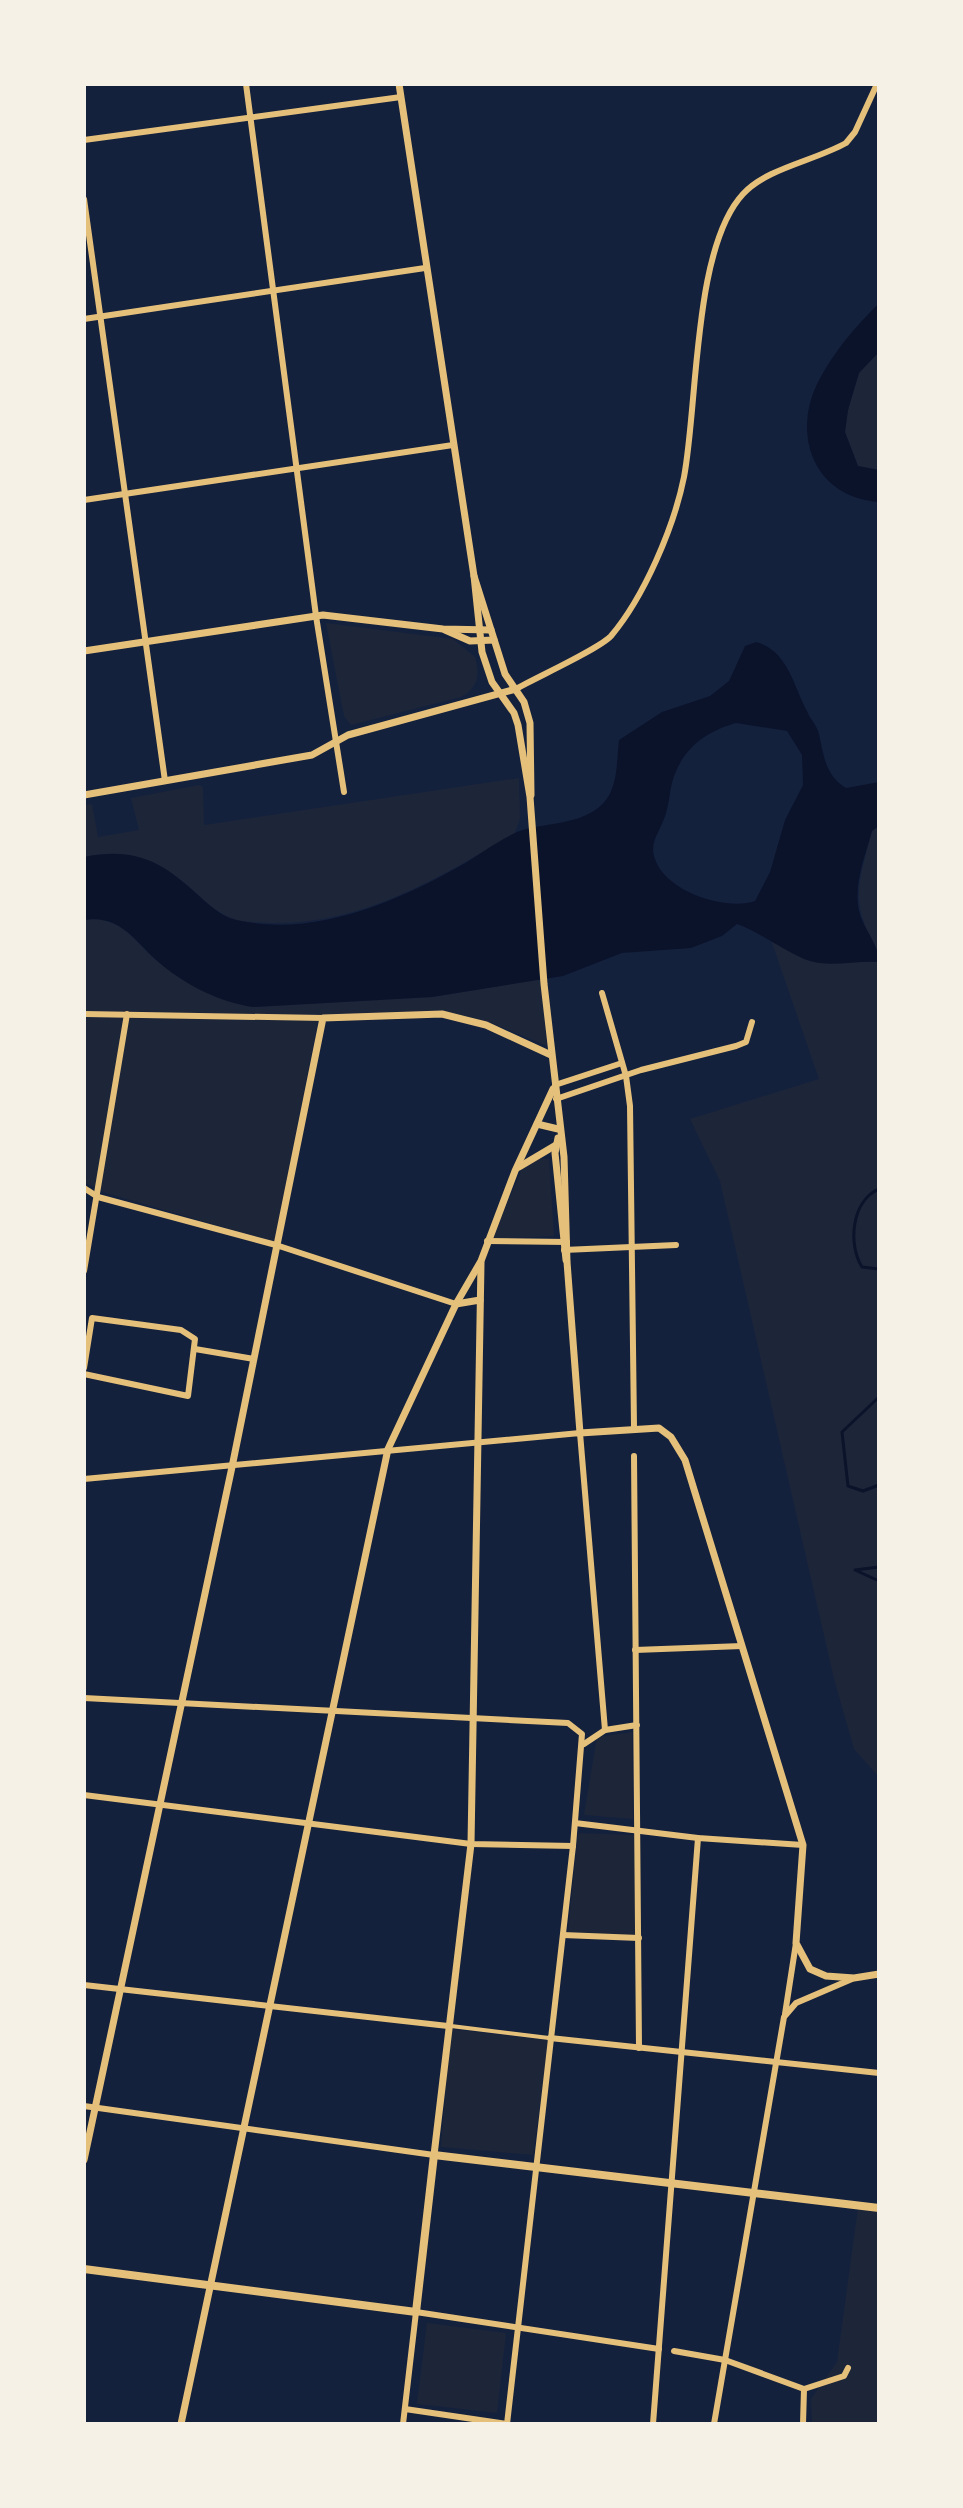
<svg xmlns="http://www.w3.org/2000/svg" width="963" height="2508" font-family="'DM Sans',sans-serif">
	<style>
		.green { fill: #1d2539 }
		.water { fill: #0b132b; fill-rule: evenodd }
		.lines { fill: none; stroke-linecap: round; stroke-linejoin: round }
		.stream { stroke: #0b132b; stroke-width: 3 }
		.pedestrian { stroke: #e5c07b; stroke-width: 4 }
		.minor { stroke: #e5c07b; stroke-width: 6 }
		.tertiary { stroke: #e5c07b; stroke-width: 7 }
		.secondary { stroke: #e5c07b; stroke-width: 8 }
	</style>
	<rect width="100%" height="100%" fill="#14213d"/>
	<g class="green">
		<polygon points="879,352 879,470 858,466 845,432 848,410 859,373"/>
		<path d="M 326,623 L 453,639 L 475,657 C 480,676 478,687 461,697 L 351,725 L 344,716 Z"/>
		<path d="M 519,778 L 520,819 L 515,833 C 439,878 362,925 271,923 C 258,922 241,923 229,917 C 214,911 202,898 190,888 C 158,859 127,849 84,857 L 84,805 L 92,804 L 98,837 L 139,830 L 131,798 L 199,785 L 203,787 L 204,825 Z"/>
		<path d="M 879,826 L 879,953 C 849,901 858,886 872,831 Z"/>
		<path d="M 95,918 C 133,926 134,944 161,964 C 186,983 223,1003 253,1007 L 432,997 L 540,979 L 547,1046 L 489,1022 L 445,1013 L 305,1017 L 84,1013 L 84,920 Z"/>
		<path d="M 770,937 C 822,970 823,958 879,962 L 879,1777 L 854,1749 L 834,1679 L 720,1181 L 690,1119 L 819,1079 Z"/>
		<polygon points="128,1017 318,1021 274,1242 106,1193 84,1182 84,1018"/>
		<polygon points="536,1159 549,1159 554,1236 492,1239 524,1164"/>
		<polygon points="632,1732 633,1819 584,1815 597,1737"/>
		<polygon points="578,1833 634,1835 635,1936 568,1932"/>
		<polygon points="450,2029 549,2040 533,2155 441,2147"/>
		<polygon points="858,2208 879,2211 879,2424 812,2424 811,2399 837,2362"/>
		<polygon points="427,2323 506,2333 497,2413 417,2404"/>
	</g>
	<g class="water">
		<path d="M 879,303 L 879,352 L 859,373 L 848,410 L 845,432 L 858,466 L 879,470 L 879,502 C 815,498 790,435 819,380 C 835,350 855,327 879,303 Z"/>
		<path d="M 756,642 C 788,651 793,685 807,711 C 810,719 817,725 819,734 C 824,756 825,775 846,788 L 879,782 L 879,826 L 872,831 C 865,857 852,888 860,914 C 865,931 879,945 879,962 C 855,960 828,969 804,959 C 781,949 761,933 737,924 L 722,936 L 691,948 L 622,953 L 563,976 L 432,997 L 253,1007 C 219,1002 188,986 162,965 C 136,944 123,914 84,920 L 84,857 C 135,847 161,861 198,895 C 208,904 221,916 233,919 C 310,939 394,903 460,866 C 479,855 497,841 517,832 C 544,822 574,826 598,808 C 619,792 616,764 619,740 L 662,712 L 710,696 L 729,681 L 745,646 ZM 736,723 L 787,731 L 802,755 L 803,785 L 785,820 L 770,872 L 755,901 C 726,911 666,892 655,859 C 649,843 659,833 664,819 C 669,807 669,795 672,783 C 681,750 704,732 736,723 Z"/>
	</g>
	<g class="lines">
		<g class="stream">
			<path d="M 879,1189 C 851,1201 848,1245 862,1267 L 879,1269"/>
			<polyline points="879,1397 842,1432 848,1486 863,1491 879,1485"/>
			<polyline points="879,1567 855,1570 879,1581"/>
		</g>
		<polyline class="pedestrian" points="451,2026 549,2038"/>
		<g class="minor">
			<polyline points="246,84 316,616 344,792"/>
			<polyline points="84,140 401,97"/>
			<polyline points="84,199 165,781"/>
			<polyline points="84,319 425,268"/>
			<polyline points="84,500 453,445"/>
			<path d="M 516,689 C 537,677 599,649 611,636 C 644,597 674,527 684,477 C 698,403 693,248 743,194 C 767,168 814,161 846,143 L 855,132 L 877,84"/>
			<polyline points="602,993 626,1076 630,1106 634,1427"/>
			<polyline points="84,1014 323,1018"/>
			<polyline points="555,1085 622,1063"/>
			<polyline points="556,1099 641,1070 736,1046 746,1042 752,1022"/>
			<polyline points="84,1188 98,1197 276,1245 456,1304"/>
			<polyline points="487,1241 567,1242"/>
			<polyline points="564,1250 676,1245"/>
			<polyline points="84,1271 127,1014"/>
			<polyline points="195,1349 254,1359"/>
			<polyline points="84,1368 92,1318 181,1330 195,1339 188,1396 84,1374"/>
			<polyline points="634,1456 639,2048"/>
			<polyline points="84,1479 580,1433 605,1730"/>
			<polyline points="635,1650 742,1646"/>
			<polyline points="84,1698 568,1723 582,1734 573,1846 507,2424"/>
			<polyline points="584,1744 605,1730 637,1725"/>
			<polyline points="84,1795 471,1844 573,1846"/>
			<polyline points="575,1823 698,1838 803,1845"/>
			<polyline points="563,1935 639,1938"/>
			<polyline points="84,1985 448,2026"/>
			<polyline points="785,2014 796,1943"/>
			<polyline points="550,2038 879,2073"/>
			<polyline points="84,2106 434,2155"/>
			<polyline points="674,2351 725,2360 804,2389 844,2376 848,2368"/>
			<polyline points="405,2409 507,2424"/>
			<polyline points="403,2424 416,2312 659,2349"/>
			<polyline points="653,2424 698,1838"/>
			<polyline points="714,2424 784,2017 796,2003 852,1979"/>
			<polyline points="803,2424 804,2389"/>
		</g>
		<g class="tertiary">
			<polyline points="399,84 474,576 482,652 492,682 514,713 518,725 530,797 544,984 564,1157 567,1262 580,1433 659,1428 671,1437 685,1460 803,1845 796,1943 810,1969 826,1976 854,1978 879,1974"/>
			<polyline points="474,576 505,674 524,702 530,723 531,795"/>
			<polyline points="445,630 470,641 494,640"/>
			<polyline points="84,651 323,615 443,629 491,630"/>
			<polyline points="84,795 312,755 348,735 516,689"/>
			<polyline points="537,1124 558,1129"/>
			<polyline points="558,1138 555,1153 566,1260"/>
			<polyline points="519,1167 556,1145"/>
			<polyline points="456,1304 480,1300"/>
			<polyline points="434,2155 471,1844 481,1263"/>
			<polyline points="84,2160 232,1467 323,1018 442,1014 486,1025 551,1055"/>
			<polyline points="181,2424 388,1449 456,1304 481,1261 515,1171 553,1089"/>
		</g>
		<polyline class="secondary" points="84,2269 416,2312 434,2155 879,2208"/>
	</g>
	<rect width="963" height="2508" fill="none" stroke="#f6f1e7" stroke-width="172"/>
</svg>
